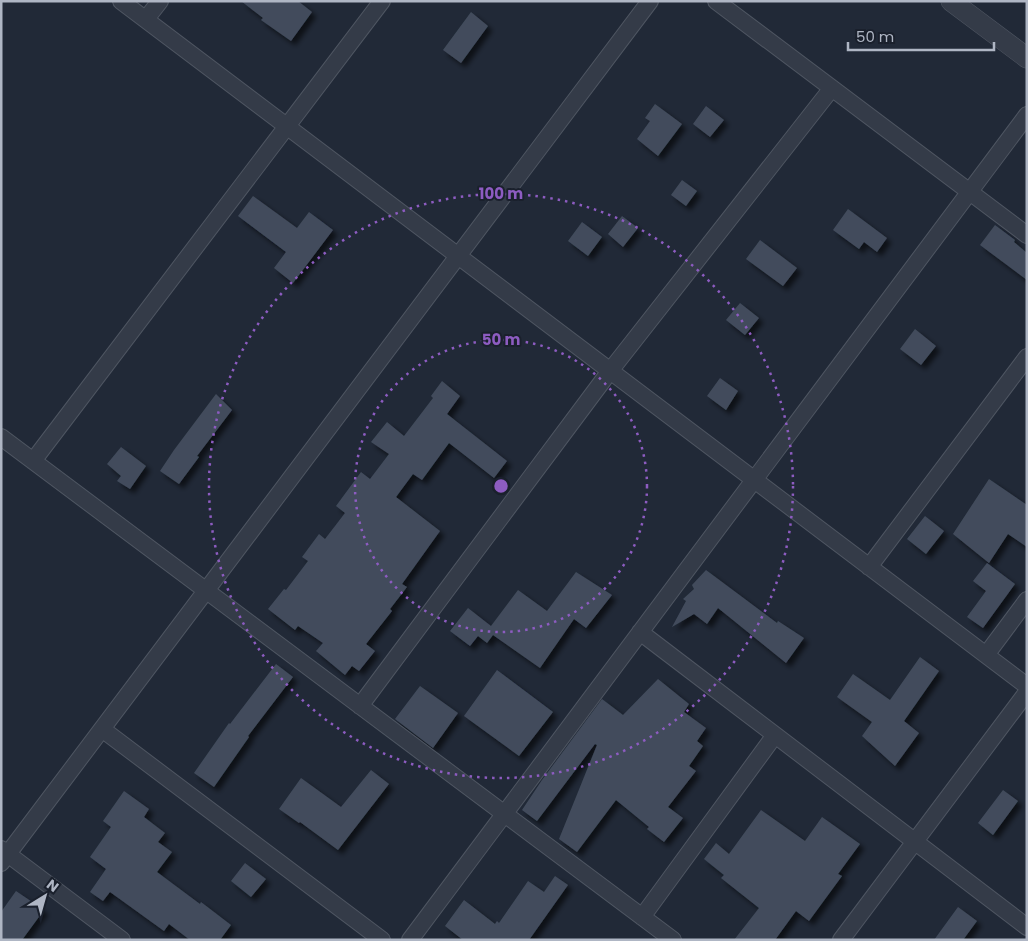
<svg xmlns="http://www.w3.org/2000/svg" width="1028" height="941" font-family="Poppins,sans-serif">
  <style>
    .building { fill: #424c5c; filter: url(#shadow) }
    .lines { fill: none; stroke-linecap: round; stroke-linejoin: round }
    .minor-casing { stroke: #4f5662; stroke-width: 18 }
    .tertiary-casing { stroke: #4f5662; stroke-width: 21 }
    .minor { stroke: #343b48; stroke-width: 16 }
    .tertiary { stroke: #343b48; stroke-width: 20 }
    .ring { fill: none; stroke: #8d5cc1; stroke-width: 2.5; stroke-dasharray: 2.5 5 }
    .centre { fill: #8d5cc1; stroke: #1a202c; stroke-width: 2.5 }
    .ring-label { font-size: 15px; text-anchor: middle; font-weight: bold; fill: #8d5cc1; stroke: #1a202c; stroke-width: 4; stroke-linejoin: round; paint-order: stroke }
  </style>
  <defs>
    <filter id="shadow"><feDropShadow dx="4.5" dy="4.5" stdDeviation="2.5" flood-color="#0009"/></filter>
  </defs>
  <rect width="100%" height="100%" fill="#212937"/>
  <path class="building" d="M 241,1 L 298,1 L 312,12 L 291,41 L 261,20 L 263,18 Z
    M 471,12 L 488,26 L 461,63 L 443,50 Z
    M 655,104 L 682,124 L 658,156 L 637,139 L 650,121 L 645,118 Z
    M 706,106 L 724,120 L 710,137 L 693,124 Z
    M 682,180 L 697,191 L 686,206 L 671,195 Z
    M 253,196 L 297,228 L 309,212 L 333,230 L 293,283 L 274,268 L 286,252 L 238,216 Z
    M 848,209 L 887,238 L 877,252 L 864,242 L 859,249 L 833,230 Z
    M 622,216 L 638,228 L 623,247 L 608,234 Z
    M 582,222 L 602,237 L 588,256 L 568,241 Z
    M 995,225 L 1015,240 L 1014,242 L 1027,253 L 1027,280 L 980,245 Z
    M 760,240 L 797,268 L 783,286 L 746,259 Z
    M 740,303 L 759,318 L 745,335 L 726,320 Z
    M 915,329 L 936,346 L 921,365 L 900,349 Z
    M 720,378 L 738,391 L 726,410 L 707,396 Z
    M 442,381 L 460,396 L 447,414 L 507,461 L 494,478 L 449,443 L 422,480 L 413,474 L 396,497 L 440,531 L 402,584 L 407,587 L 390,609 L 392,611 L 366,644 L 375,651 L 359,671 L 352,666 L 345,675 L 316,651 L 323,643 L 298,626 L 295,630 L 268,609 L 284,589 L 286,590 L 308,561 L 302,557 L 319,534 L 325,539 L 345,513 L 336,506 L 361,472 L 370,479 L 389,454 L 371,442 L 387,422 L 404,436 L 433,398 L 431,396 Z
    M 216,394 L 232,410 L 197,456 L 199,457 L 179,484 L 160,471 L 174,450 Z
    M 121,447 L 146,466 L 130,489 L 117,481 L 121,476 L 107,464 Z
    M 989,479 L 1027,505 L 1027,547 L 1008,534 L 989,563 L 953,534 Z
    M 925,516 L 944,531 L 926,554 L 907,539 Z
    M 987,563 L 1015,584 L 983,628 L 967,617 L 986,591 L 973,581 Z
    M 706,570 L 777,623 L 778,621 L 804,638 L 786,663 L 718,608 L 707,624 L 694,614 L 672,627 L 686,601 L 683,599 L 694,589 L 692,585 Z
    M 576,572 L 612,595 L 586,628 L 574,619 L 540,668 L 493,635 L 487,643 L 478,636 L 470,646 L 450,631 L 468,608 L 491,626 L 518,590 L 547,611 Z
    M 920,657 L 939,671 L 904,721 L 919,733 L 895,766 L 862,736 L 872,722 L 837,697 L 853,674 L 890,700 Z
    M 276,664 L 293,677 L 248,736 L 249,737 L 214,787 L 194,773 L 229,723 L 230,724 Z
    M 497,670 L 553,712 L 519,756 L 464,716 Z
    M 658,679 L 689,704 L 684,712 L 706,728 L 697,741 L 703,746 L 689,766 L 696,771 L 668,807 L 683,818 L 664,842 L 647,829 L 649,827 L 616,800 L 577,852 L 559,839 L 597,745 L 595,744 L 537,821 L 522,810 L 542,780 L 602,699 L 623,715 Z
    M 420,686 L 458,713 L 433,748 L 395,719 Z
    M 371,770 L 389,784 L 338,850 L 300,822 L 299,823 L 279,809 L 301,778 L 341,807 Z
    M 1003,790 L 1018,801 L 993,835 L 978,823 Z
    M 124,791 L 149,809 L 144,817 L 165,833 L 158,842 L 172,852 L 157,872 L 200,904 L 201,902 L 231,925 L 220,940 L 190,940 L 169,924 L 164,931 L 110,892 L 103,901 L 90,892 L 106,869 L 90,857 L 111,827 L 103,821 Z
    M 761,810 L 805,841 L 822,817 L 860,844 L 838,874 L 842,876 L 809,921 L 796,911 L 775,940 L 734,940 L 759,908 L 721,878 L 724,875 L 704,859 L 716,843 L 729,854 Z
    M 245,863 L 266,879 L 251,897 L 231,881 Z
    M 555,876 L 568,885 L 529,940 L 463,940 L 445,926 L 464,900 L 495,924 L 497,921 L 499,923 L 528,881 L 544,892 Z
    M 16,891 L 44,910 L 22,940 L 1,940 L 1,912 Z
    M 958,907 L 977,921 L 963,940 L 934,940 Z"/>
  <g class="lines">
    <g class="minor-casing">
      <path id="minor" d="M 121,1 L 1027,686
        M 716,1 L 1027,235
        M 146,19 L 160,1
        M 1,437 L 673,940
        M 33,461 L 382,1
        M 869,567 L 1027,357
        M 640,632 L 1027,927
        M 986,655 L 1027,600
        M 360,706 L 610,371 L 832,88
        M 102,729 L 382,940
        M 1,849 L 122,940
        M 1,863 L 650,1
        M 642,917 L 775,735
        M 410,940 L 1027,115
        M 841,940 L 1027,692"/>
    </g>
    <g class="tertiary-casing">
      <path id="tertiary" d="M 951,1 L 1027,58"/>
    </g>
    <use href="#minor" class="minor"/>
    <use href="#tertiary" class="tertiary"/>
  </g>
  <g class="ring">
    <circle cx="501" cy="486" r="146"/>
    <circle cx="501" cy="486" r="292"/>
  </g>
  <circle cx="501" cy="486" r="8" class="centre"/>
  <g class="ring-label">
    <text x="501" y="199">100 m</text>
    <text x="501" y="345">50 m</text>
  </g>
  <rect width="1028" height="941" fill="none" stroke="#afb6c4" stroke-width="5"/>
  <g transform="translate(45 896) rotate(37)" stroke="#1a202c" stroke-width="4" paint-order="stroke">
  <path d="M0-4L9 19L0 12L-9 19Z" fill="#afb6c4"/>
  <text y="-8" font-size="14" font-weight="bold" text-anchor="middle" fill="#afb6c4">N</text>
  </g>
  <path d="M848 42v8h146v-8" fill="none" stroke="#afb6c4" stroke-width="2.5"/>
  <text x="856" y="42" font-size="15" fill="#afb6c4" stroke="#1a202c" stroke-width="4" paint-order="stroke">50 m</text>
</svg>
